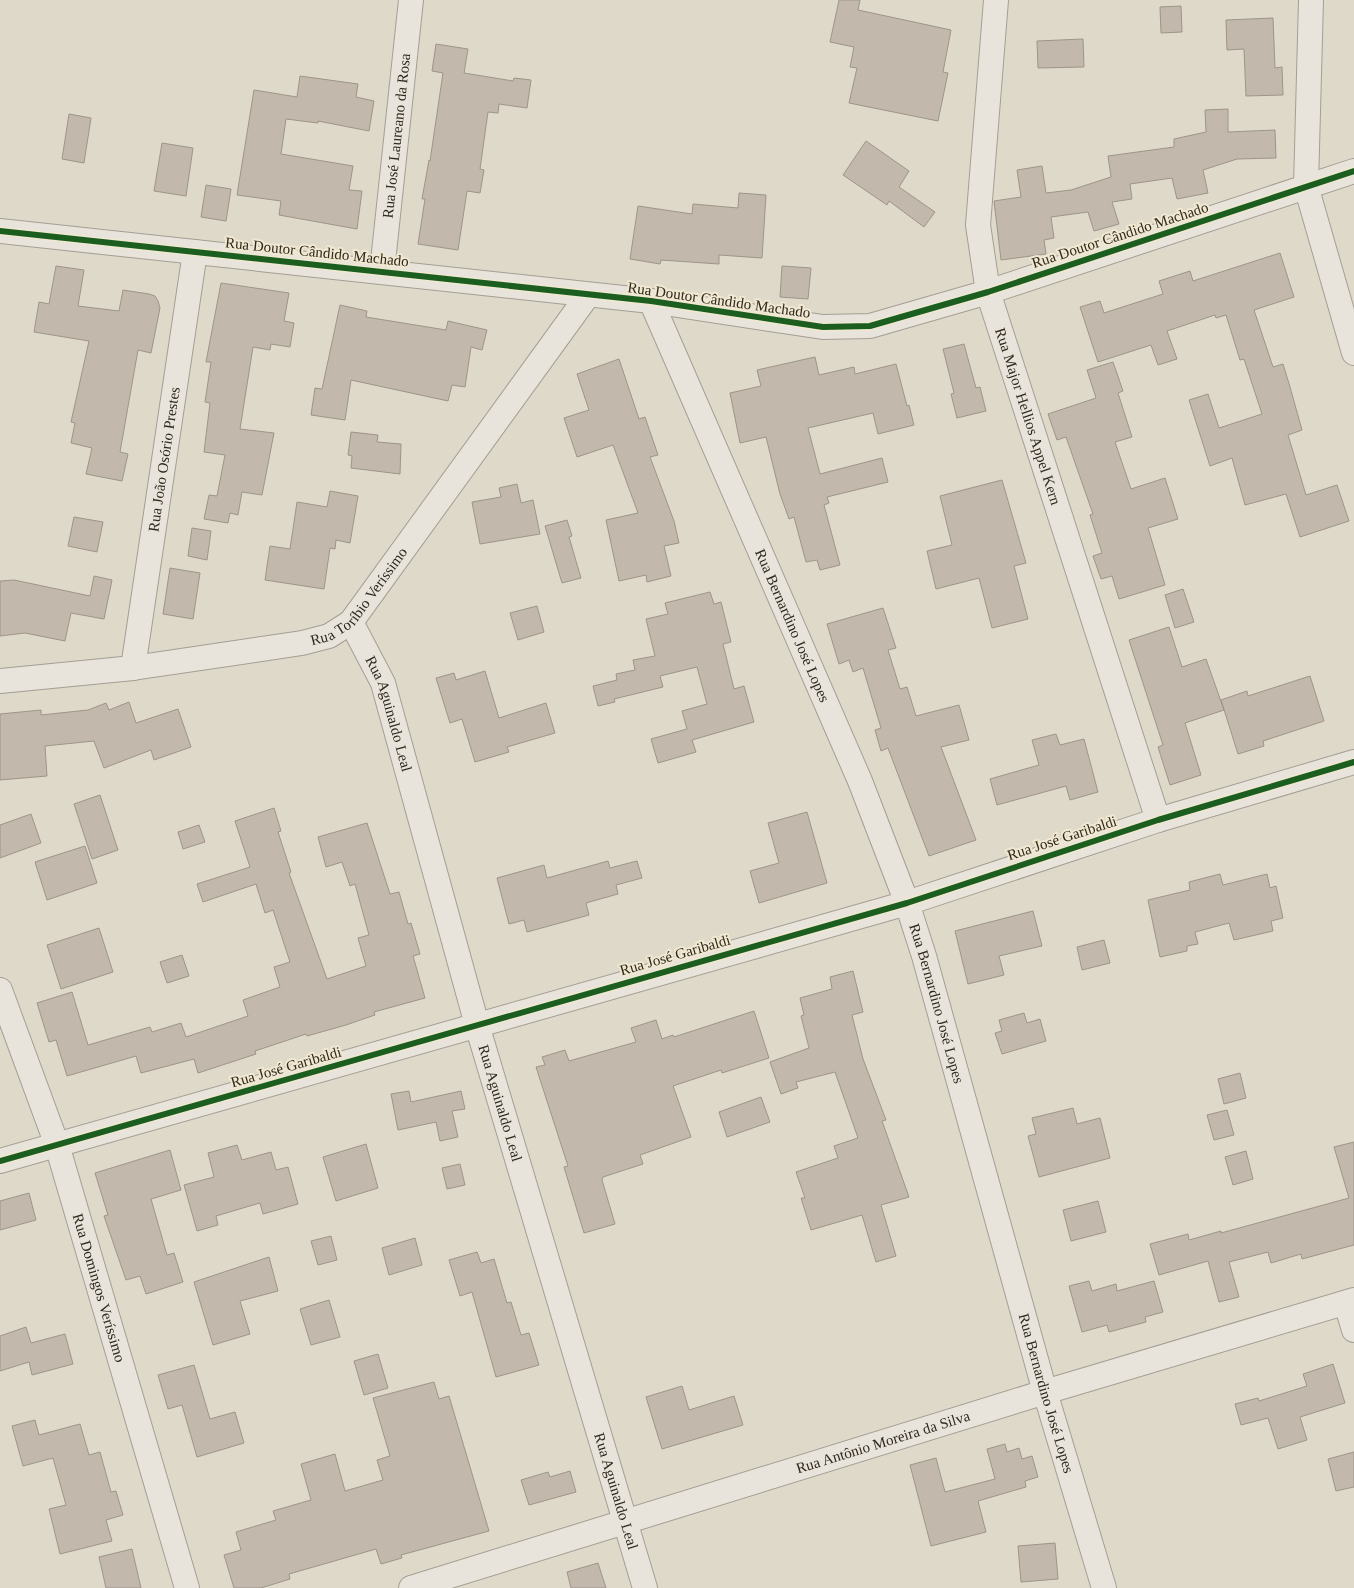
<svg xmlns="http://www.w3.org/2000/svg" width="1354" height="1588" font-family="'Times New Roman',serif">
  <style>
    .building { fill: #c2b8ab; stroke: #9e958a }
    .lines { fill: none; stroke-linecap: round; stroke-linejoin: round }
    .minor-casing { stroke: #a49e94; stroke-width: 26 }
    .minor { stroke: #e8e4db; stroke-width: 24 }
    .cycleway-casing { stroke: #f0e8d0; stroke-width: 9 }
    .cycleway { stroke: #1b5e20; stroke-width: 6 }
    .labels { text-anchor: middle; stroke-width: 4; stroke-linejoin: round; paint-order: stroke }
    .street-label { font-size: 15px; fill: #30271d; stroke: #f0e8d0 }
  </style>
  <rect width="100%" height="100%" fill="#dfd9ca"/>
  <path class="building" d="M 839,0 L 860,0 L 858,10 L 951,30 L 943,72 L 948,73 L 938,121 L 849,103 L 857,68 L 850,67 L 854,47 L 830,42 Z
    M 1181,6 L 1182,32 L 1161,33 L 1160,7 Z
    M 1273,18 L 1275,68 L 1282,67 L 1283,95 L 1246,96 L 1244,49 L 1227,50 L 1226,20 Z
    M 1083,39 L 1084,67 L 1038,68 L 1037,41 Z
    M 436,44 L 468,49 L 464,73 L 513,81 L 514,78 L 531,80 L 527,108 L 499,104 L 498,113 L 488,112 L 480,169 L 484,170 L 480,193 L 467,191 L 458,250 L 418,244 L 425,199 L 422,199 L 429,160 L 430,161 L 443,73 L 432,71 Z
    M 300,76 L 358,84 L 356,97 L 374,101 L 369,131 L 318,121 L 318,123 L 286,119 L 281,154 L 353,166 L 349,190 L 362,191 L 357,229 L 279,215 L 281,201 L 237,195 L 254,90 L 297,97 Z
    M 1228,109 L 1228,132 L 1275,130 L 1276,158 L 1237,159 L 1203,170 L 1208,193 L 1177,199 L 1172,178 L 1130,184 L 1132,199 L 1112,202 L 1119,224 L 1094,231 L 1088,212 L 1051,217 L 1054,238 L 1044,240 L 1046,254 L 1001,260 L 994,201 L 1021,197 L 1017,170 L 1042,166 L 1046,193 L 1071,190 L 1111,177 L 1108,156 L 1174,147 L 1174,139 L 1206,132 L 1205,110 Z
    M 69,114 L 91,118 L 84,163 L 62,159 Z
    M 866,141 L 909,171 L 899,187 L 935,212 L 924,227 L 889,201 L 887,205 L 843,175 Z
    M 162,143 L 193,148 L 186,196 L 154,191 Z
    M 206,185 L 231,189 L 226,221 L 201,217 Z
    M 739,193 L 766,195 L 762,258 L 719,255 L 719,264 L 661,260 L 660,264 L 630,259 L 638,206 L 692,214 L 693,204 L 738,208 Z
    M 1280,253 L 1294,297 L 1254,310 L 1273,367 L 1283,364 L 1290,387 L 1302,430 L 1288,435 L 1306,495 L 1337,485 L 1349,521 L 1300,537 L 1286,494 L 1245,505 L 1232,458 L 1210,466 L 1189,400 L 1208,394 L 1219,428 L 1262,414 L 1244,359 L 1240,360 L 1226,315 L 1216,318 L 1215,315 L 1167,331 L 1177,359 L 1158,365 L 1151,345 L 1098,362 L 1080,307 L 1100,301 L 1104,313 L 1163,294 L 1159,281 L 1190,271 L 1193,281 Z
    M 56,266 L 84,270 L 78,306 L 119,311 L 123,290 L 149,294 L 155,296 L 158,301 L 160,308 L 151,353 L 138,350 L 120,452 L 128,454 L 122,481 L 86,474 L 92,448 L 71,443 L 75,423 L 71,422 L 89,341 L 34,332 L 39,302 L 49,304 Z
    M 782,266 L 811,268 L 808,299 L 780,297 Z
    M 221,283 L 289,293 L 284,321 L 294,323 L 290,347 L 271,344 L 270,350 L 253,347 L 240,429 L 274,433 L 262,495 L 242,492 L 238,515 L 230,513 L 228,523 L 204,519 L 209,495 L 217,496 L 225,455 L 204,452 L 210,403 L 205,402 L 211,362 L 206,362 Z
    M 340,305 L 367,311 L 366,317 L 446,330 L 448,321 L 487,330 L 482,350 L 471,347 L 465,387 L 452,385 L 448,401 L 351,380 L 345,420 L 311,415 L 315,388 L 322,389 Z
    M 964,344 L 976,388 L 980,387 L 986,411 L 957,418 L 951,394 L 954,393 L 943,349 Z
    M 815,357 L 819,375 L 854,367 L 855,374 L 896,364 L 907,406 L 909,405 L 914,425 L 878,434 L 873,413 L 808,428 L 820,474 L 882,458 L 888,482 L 827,497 L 829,503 L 824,505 L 840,565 L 820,570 L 817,560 L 806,562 L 794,517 L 789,519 L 780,494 L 766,437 L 740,443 L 730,393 L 761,386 L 757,370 Z
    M 619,359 L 639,419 L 645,417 L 658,455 L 650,457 L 674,521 L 679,543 L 664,546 L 671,576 L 647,582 L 646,575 L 619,581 L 606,520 L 638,513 L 613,445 L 577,457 L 564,418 L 589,410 L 577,374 Z
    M 1113,362 L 1123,391 L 1118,393 L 1132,437 L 1115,442 L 1131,489 L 1165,478 L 1178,519 L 1148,528 L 1165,585 L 1119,599 L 1112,576 L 1101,579 L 1093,556 L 1102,553 L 1090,515 L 1093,514 L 1066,437 L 1057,440 L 1048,414 L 1096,398 L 1087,370 Z
    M 351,432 L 378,435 L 377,442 L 401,444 L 400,474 L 351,468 L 352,456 L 348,455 Z
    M 1002,480 L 1026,563 L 1014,566 L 1028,619 L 992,628 L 979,578 L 936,589 L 927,551 L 952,545 L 940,496 Z
    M 517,484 L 521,503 L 533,500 L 540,534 L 480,544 L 472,502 L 501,497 L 499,488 Z
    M 330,491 L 358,496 L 350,543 L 336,540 L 335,549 L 330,548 L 324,589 L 265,580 L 270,546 L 290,549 L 297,502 L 327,507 Z
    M 74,517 L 103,522 L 97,552 L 68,546 Z
    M 567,520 L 572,536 L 569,537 L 581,578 L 562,583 L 545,526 Z
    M 192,528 L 211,531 L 207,560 L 188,556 Z
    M 170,568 L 200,573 L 193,619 L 163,614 Z
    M 94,576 L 112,580 L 104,619 L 71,613 L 65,641 L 25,633 L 0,636 L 0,581 L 14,580 L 90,596 Z
    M 1183,589 L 1194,622 L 1175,628 L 1165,595 Z
    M 710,592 L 714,604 L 721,602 L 731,642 L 723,644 L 734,689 L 744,686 L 754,722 L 692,740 L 696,752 L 658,763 L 651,739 L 687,729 L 682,711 L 707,704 L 697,667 L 660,676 L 663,687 L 614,699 L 615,702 L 598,706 L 593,686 L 617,680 L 616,674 L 635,670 L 633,660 L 655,656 L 646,619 L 668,614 L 665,603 Z
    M 537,606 L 544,632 L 518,640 L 510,613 Z
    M 883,608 L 896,648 L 888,650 L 900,689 L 907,687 L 916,716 L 959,705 L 969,740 L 941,747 L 976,840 L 929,856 L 888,748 L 881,751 L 875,730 L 881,728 L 863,668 L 853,672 L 849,660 L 839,664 L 827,624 Z
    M 1169,627 L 1182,667 L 1206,659 L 1224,710 L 1185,723 L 1201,775 L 1170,785 L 1158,747 L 1163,745 L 1129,640 Z
    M 485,671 L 499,718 L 546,703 L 555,733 L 507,747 L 509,752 L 475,762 L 462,719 L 450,723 L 436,678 L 454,673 L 456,680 Z
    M 1310,676 L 1324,721 L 1263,741 L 1264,746 L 1238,754 L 1221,700 L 1247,691 L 1248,696 Z
    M 129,702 L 136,723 L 178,709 L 191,747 L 154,760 L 151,750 L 104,768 L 94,741 L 45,746 L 47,776 L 0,780 L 0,714 L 41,710 L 41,715 L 88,710 L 106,703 L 109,710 Z
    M 1056,734 L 1060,745 L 1084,739 L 1098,792 L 1070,800 L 1066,786 L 997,805 L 990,779 L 1039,765 L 1032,740 Z
    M 100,795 L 118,850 L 92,859 L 74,804 Z
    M 274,808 L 281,831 L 278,832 L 291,872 L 289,873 L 327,979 L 366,966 L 358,938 L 369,935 L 355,884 L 350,886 L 342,862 L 326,867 L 318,837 L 367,823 L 390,894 L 399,892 L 408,924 L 411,923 L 420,954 L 413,956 L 425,998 L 374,1012 L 375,1015 L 346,1025 L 307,1036 L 306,1034 L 255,1051 L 256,1054 L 198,1073 L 194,1059 L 141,1073 L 136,1056 L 67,1076 L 56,1040 L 49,1042 L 37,1003 L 72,992 L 88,1045 L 150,1027 L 152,1032 L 181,1023 L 186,1037 L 248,1016 L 243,1000 L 280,987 L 274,967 L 290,962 L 273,910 L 265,913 L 256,884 L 203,902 L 197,884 L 250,867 L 235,821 Z
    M 807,812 L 827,883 L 759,903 L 750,871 L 779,863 L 768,823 Z
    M 31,814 L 41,843 L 0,858 L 0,825 Z
    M 199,825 L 205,842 L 183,849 L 178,832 Z
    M 85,846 L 97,883 L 47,900 L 35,862 Z
    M 608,861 L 610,868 L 637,861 L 642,878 L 616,885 L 618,894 L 586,903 L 589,915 L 527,932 L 524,920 L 509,924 L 497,878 L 544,865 L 547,878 Z
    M 1220,874 L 1223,885 L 1267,874 L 1270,888 L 1276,886 L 1283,918 L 1271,921 L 1273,931 L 1234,940 L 1229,923 L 1195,932 L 1198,944 L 1187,946 L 1187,951 L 1160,957 L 1148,900 L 1190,890 L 1189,882 Z
    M 1033,911 L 1042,946 L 999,956 L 1004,975 L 968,984 L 955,931 Z
    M 99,928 L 113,972 L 61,989 L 47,945 Z
    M 1104,940 L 1110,963 L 1082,970 L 1077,947 Z
    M 182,955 L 189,976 L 167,983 L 160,962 Z
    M 853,971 L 863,1012 L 852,1015 L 863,1059 L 886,1120 L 882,1121 L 909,1197 L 881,1205 L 896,1256 L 876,1262 L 862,1215 L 811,1230 L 801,1198 L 805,1198 L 796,1172 L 838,1158 L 834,1146 L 858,1138 L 835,1072 L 796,1082 L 798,1088 L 781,1094 L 770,1062 L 809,1048 L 801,1016 L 804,1015 L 800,998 L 832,989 L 830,977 Z
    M 754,1011 L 769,1058 L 722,1073 L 721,1070 L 673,1086 L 691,1137 L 640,1155 L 643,1164 L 603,1177 L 602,1180 L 615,1224 L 584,1233 L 564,1167 L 568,1166 L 536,1067 L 545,1065 L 542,1057 L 565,1050 L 569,1061 L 636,1042 L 631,1028 L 656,1020 L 662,1039 L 673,1035 L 674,1037 Z
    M 1024,1013 L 1027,1023 L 1040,1019 L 1046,1041 L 1002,1054 L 995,1033 L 1002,1031 L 999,1020 Z
    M 1240,1073 L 1246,1098 L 1224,1104 L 1218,1079 Z
    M 409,1091 L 411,1102 L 461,1091 L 465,1109 L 452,1111 L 458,1137 L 440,1141 L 436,1122 L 398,1130 L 391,1094 Z
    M 761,1097 L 770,1122 L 727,1137 L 719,1112 Z
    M 1073,1108 L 1077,1124 L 1100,1118 L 1110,1158 L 1039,1177 L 1028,1136 L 1036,1134 L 1032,1118 Z
    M 1227,1110 L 1234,1135 L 1214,1140 L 1207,1115 Z
    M 1354,1142 L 1354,1245 L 1302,1259 L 1301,1254 L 1271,1263 L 1268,1252 L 1229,1262 L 1239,1297 L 1219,1302 L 1208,1261 L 1159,1275 L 1150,1244 L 1188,1234 L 1189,1240 L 1221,1231 L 1221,1233 L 1349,1198 L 1334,1147 Z
    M 366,1144 L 378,1188 L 336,1201 L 323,1157 Z
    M 237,1145 L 242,1160 L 271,1152 L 276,1170 L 288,1167 L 298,1204 L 263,1214 L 260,1203 L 216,1216 L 218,1225 L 197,1231 L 184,1185 L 214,1177 L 208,1153 Z
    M 170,1150 L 181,1190 L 151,1199 L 167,1255 L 174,1253 L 183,1282 L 146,1294 L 140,1276 L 126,1280 L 104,1216 L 108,1215 L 95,1173 Z
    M 1246,1151 L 1253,1179 L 1233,1185 L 1225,1157 Z
    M 460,1164 L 465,1185 L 447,1189 L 442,1168 Z
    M 29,1193 L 36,1220 L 0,1230 L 0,1201 Z
    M 1098,1201 L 1106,1232 L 1071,1241 L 1063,1210 Z
    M 331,1236 L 337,1260 L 318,1265 L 311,1241 Z
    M 415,1238 L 422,1265 L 389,1275 L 382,1248 Z
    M 477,1252 L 481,1263 L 494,1259 L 507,1303 L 511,1302 L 521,1335 L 529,1333 L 539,1365 L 496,1377 L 472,1292 L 460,1296 L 449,1260 Z
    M 269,1257 L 278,1291 L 240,1301 L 250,1334 L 213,1345 L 194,1282 Z
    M 1089,1281 L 1092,1291 L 1116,1284 L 1117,1291 L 1154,1281 L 1163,1312 L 1145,1317 L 1146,1322 L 1109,1332 L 1107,1325 L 1082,1332 L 1069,1286 Z
    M 329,1300 L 340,1337 L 311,1345 L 300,1309 Z
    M 26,1327 L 31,1343 L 65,1334 L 73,1364 L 32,1375 L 29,1362 L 0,1371 L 0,1336 Z
    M 378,1354 L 388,1388 L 364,1395 L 354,1361 Z
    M 1333,1364 L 1345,1403 L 1300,1417 L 1307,1440 L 1278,1449 L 1268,1418 L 1241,1425 L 1235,1404 L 1258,1398 L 1259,1401 L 1307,1386 L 1303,1374 Z
    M 194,1365 L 210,1419 L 235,1412 L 244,1443 L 197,1457 L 182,1405 L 168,1409 L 158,1375 Z
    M 434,1382 L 439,1399 L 449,1396 L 489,1531 L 401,1555 L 402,1558 L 381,1564 L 376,1549 L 289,1574 L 290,1579 L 261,1588 L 234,1588 L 224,1555 L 241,1550 L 236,1532 L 276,1520 L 273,1511 L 311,1500 L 301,1464 L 335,1454 L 345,1491 L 383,1480 L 377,1460 L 390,1456 L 373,1398 Z
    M 682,1386 L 689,1410 L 734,1396 L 743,1425 L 662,1449 L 646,1397 Z
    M 35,1420 L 39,1435 L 80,1424 L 89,1455 L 100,1452 L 111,1492 L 116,1491 L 123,1515 L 106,1520 L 112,1541 L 60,1554 L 49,1509 L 66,1505 L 53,1458 L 23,1466 L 12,1426 Z
    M 1005,1444 L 1007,1452 L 1019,1448 L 1022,1459 L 1032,1456 L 1038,1477 L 1025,1481 L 1026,1487 L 978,1501 L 986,1532 L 931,1546 L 910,1465 L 936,1458 L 945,1492 L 995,1479 L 987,1449 Z
    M 1354,1452 L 1354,1487 L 1336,1491 L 1328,1459 Z
    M 570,1471 L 576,1492 L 529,1505 L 521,1480 L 548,1472 L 550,1477 Z
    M 1055,1543 L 1058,1579 L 1021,1582 L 1018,1546 Z
    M 132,1549 L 141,1588 L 106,1588 L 99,1557 Z
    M 598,1563 L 606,1588 L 571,1588 L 567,1572 Z"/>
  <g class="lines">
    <g class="minor-casing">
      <g id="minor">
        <path id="s1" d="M 996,0 L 978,225 L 988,292 L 1158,820"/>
        <path d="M 1311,0 L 1306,186 L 1354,353"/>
        <path d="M 0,231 L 651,301 L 823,327 L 870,326 L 988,292 L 1354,171"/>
        <path id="s2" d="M 382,271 L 411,0"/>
        <path id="s3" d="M 651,301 L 860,781 L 907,903 L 924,956 L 1045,1392 L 1104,1588"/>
        <path id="s4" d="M 351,622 L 383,683 L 477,1025 L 645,1588"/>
        <path id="s5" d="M 133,668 L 195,252"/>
        <path id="s6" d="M 0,681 L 133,668 L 302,643 L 329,636 L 351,622 L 588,295"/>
        <path id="s7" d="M 0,990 L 57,1145 L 187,1588"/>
        <path d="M 0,1161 L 907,903 L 1158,820 L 1354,762"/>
        <path d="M 1346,1303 L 1354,1330"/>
        <path id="s8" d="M 411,1588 L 1045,1392 L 1354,1300"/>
      </g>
    </g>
    <use href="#minor" class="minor"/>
    <g class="cycleway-casing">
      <path id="cycleway" d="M 0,231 L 651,301 L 823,327 L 870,326 L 988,292 L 1354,171
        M 0,1161 L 907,903 L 1158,820 L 1354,762"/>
    </g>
    <use href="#cycleway" class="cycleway"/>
  </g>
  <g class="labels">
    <g class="street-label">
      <text dy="5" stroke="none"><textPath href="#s2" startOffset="136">Rua José Laureano da Rosa</textPath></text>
      <text transform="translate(1120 235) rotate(-18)" y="5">Rua Doutor Cândido Machado</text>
      <text transform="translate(317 252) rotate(6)" y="5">Rua Doutor Cândido Machado</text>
      <text transform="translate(719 300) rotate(8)" y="5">Rua Doutor Cândido Machado</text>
      <text dy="5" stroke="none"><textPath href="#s1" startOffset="424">Rua Major Hellios Appel Kern</textPath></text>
      <text dy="5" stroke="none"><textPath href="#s5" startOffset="211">Rua João Osório Prestes</textPath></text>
      <text dy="5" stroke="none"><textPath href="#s6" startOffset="381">Rua Toríbio Veríssimo</textPath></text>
      <text dy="5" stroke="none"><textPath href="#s3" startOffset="354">Rua Bernardino José Lopes</textPath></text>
      <text dy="5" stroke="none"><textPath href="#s4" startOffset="100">Rua Aguinaldo Leal</textPath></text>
      <text transform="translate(1062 838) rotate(-18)" y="5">Rua José Garibaldi</text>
      <text transform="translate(675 955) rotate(-16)" y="5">Rua José Garibaldi</text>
      <text dy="5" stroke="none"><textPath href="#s3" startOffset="759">Rua Bernardino José Lopes</textPath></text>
      <text transform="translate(286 1067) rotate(-16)" y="5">Rua José Garibaldi</text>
      <text dy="5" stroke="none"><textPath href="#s4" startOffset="505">Rua Aguinaldo Leal</textPath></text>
      <text dy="5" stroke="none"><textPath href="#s7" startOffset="314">Rua Domingos Veríssimo</textPath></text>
      <text dy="5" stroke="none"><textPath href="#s3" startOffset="1164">Rua Bernardino José Lopes</textPath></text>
      <text dy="5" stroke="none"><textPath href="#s8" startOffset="494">Rua Antônio Moreira da Silva</textPath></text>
      <text dy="5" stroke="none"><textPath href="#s4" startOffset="910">Rua Aguinaldo Leal</textPath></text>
    </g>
  </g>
</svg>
